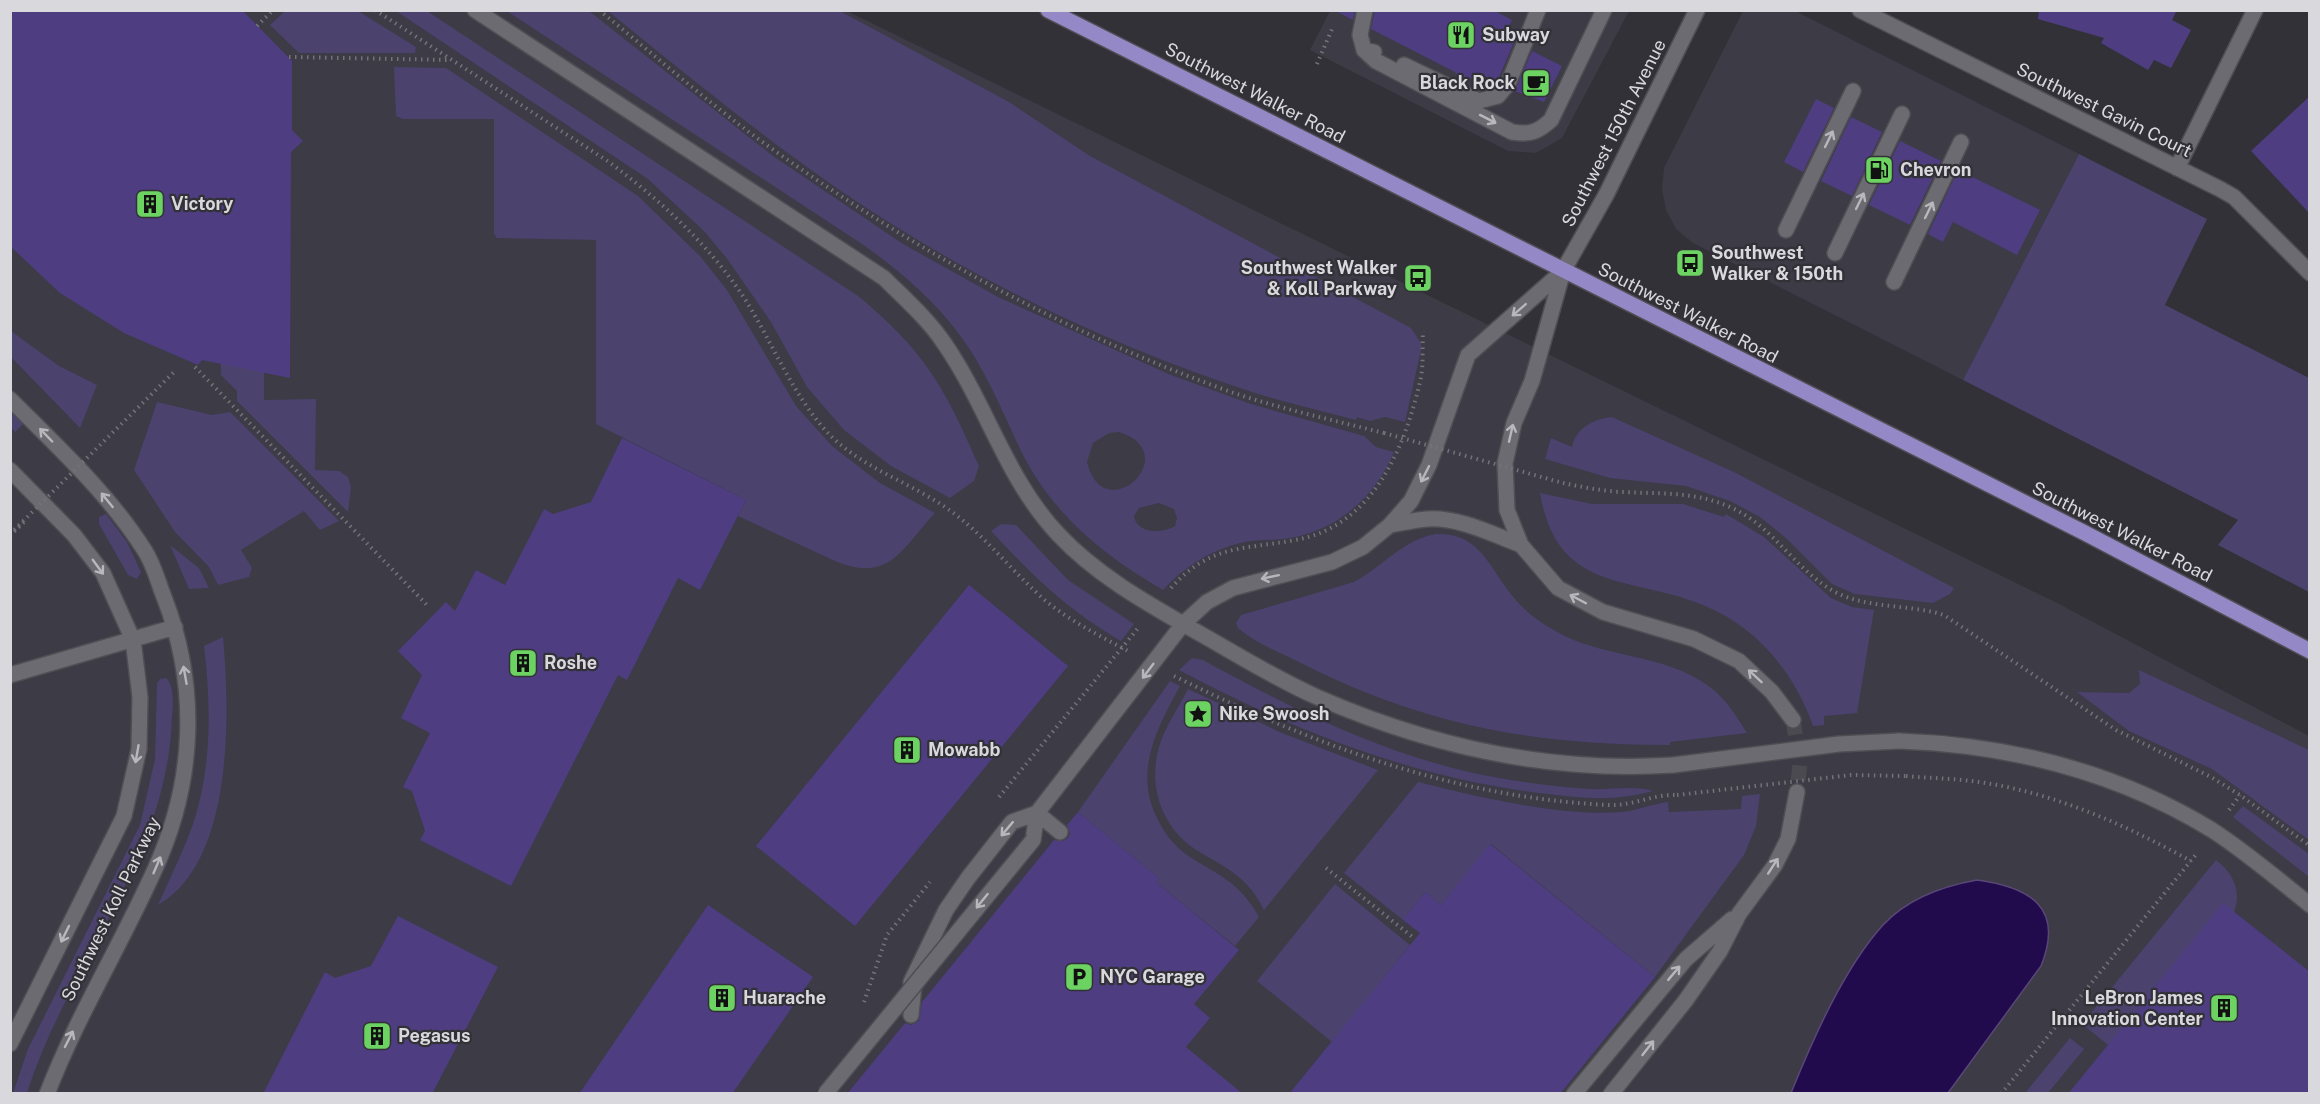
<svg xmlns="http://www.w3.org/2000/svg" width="2320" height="1104" font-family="'Public Sans',sans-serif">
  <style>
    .built { fill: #3c3b46 }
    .green { fill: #4b426e; fill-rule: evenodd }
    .water { fill: #220b4c; stroke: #594877; stroke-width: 1.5 }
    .building { fill: #4e3e81 }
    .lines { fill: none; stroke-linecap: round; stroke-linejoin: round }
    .minor-tunnel { stroke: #4b4a50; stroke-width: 15; stroke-dasharray: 15 8; stroke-linecap: butt }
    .minor-casing { stroke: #4f4e53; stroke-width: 18 }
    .major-casing { stroke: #4f4e53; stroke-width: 18 }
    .path { stroke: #747378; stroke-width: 4; stroke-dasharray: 1.5 4.5; stroke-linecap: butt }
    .minor { stroke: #6b6b71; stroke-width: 15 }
    .major { stroke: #9488c6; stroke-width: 15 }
    .minor-bridge-casing { stroke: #4f4e53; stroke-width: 18; stroke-linecap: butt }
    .path-bridge { stroke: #747378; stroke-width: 4; stroke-dasharray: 1.5 4.5; stroke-linecap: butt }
    .minor-bridge { stroke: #6b6b71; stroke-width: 15 }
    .oneway { stroke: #b8b7bc }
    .labels { text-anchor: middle; stroke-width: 4.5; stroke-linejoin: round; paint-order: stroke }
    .poi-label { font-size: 18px; font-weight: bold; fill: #d9d8dc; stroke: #323137; text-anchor: start }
    .street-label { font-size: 18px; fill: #d9d8dc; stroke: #323137 }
  </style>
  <rect width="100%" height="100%" fill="#323137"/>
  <path class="built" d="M 10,11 L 847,11 L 2059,604 L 2309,736 L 2309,1093 L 11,1093 Z
    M 1330,11 L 1629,11 L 1562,138 L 1536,153 L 1508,151 L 1310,50 Z
    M 1743,11 L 1795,11 L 2079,154 L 1963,380 L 1693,243 L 1676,229 L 1666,210 L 1662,189 L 1664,168 Z"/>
  <path class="green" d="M 285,11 L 358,11 L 416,47 L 415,53 L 299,53 L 270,25 Z
    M 396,11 L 427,11 L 858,296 C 925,351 945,388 979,466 L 974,481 L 950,498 L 891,466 L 844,430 L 807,387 L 771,322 L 728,260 L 704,231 L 648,179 Z
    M 507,11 L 589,11 L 773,156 L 903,244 L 1000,298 L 1171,375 L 1251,404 L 1364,436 L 1376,447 L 1394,452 C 1376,496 1338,530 1290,538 C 1273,541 1256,539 1240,543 C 1209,551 1184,567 1163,590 C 1104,556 1052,514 1021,451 C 1002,411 986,370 959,334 C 932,298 899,270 862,244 ZM 1119,432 C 1186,453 1104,531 1087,462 L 1093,443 L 1109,433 ZM 1159,503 L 1174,509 L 1177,518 L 1175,526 C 1162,534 1137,534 1134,516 L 1139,508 Z
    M 608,11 L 840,11 L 1009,102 L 1090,156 L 1411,328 L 1421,343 L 1421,350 L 1405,422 L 1385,417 L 1370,421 L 1357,417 L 1356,420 C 1322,411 1288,403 1255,393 C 1128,352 1003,294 890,223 C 790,160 699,85 608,11 Z
    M 394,67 L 446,68 L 638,196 L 700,256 L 727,290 L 796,406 L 832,446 L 880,483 L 935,513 C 902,548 890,584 835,561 L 738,516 L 746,500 L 596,424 L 596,240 L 497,238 L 494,234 L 494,119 L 403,119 L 396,116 Z
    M 2079,154 L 2207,219 L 2165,305 L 2309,378 L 2309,592 L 2218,545 L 2238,520 L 1963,380 Z
    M 11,331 L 59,366 L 97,385 L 80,428 L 11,357 Z
    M 220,346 L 264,351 L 264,400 L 316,399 L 315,470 L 339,471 L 348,477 L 351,487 L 348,512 L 237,401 L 237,391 L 221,375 Z
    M 157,402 L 212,415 L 230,412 L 339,521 L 320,530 L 304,511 L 241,550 L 252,568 L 249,577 L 218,585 L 209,567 L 175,532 L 134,470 Z
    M 10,410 L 24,423 L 15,432 L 11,427 Z
    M 1612,417 L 1736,473 L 1954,588 L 1950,594 L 1933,603 L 1855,594 L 1832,584 L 1786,538 L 1760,517 L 1730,501 L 1686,486 L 1610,478 L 1545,459 L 1551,438 L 1572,447 C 1576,428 1593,419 1612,417 Z
    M 1540,493 L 1592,504 L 1683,504 L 1724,517 L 1726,514 L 1764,537 L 1831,598 L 1852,607 L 1874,610 L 1857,713 L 1824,716 L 1824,725 L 1813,726 C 1794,672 1757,627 1703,605 C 1630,575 1557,594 1540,493 Z
    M 106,514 L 127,542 L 141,572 L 137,579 L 128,575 L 99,524 L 99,517 Z
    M 1001,524 L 1016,525 L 1068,580 L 1134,624 L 1121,641 C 1066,609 1034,577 991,531 Z
    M 1436,534 C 1475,533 1485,558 1505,586 C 1516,603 1534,619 1552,629 C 1600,659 1664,652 1710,687 C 1726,699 1737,717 1747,733 L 1670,742 L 1670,745 C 1535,745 1427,726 1305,665 C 1284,654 1256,644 1238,628 L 1236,623 L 1241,615 L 1354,582 C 1382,567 1404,539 1436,534 Z
    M 170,545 L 199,568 L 209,588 L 189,589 Z
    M 223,637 C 230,713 234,862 158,905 C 170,878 183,852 193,824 C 212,767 211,705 204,646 Z
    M 1192,658 L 1203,660 C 1298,712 1392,759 1499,778 C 1529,783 1560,787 1590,789 C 1609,790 1637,785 1653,791 C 1617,801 1586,799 1549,794 C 1418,780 1294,731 1179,670 Z
    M 2139,670 L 2309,750 L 2309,840 L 2212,769 L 2129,731 L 2077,692 L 2129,693 L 2140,684 Z
    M 166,678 C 175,686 173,706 172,717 C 168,858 68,964 27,1093 L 13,1093 L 28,1049 L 140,825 L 155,759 L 157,683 L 160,679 Z
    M 1170,681 L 1180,686 C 1158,727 1134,769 1156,816 C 1163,831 1173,845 1187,855 C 1219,876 1239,881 1259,917 L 1235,946 L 1156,882 L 1159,878 L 1078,812 Z
    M 1188,689 L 1282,733 L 1378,770 L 1264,910 C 1248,878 1230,870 1201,853 C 1160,830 1145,781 1162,738 C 1169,721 1180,705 1188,689 Z
    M 1418,782 C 1479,797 1560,817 1623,812 C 1638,810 1652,804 1668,802 L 1669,812 L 1741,809 L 1742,796 L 1760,794 L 1756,826 L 1744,855 L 1655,977 L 1491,844 L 1441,905 L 1425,892 L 1403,920 L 1344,873 Z
    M 2243,806 L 2309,854 L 2309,877 L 2233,817 Z
    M 2216,860 C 2233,873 2242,891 2234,912 L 2108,1045 L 2082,1024 Z
    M 1335,884 L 1410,945 L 1332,1042 L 1257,981 Z
    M 2070,1038 L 2084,1049 L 2048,1093 L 2025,1093 Z"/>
  <path class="water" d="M 1977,880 C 2029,887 2065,907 2041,966 L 1948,1093 L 1791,1093 C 1813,1039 1844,968 1883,925 C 1908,898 1943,886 1977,880 Z"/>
  <path class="building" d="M 10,10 L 242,10 L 292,61 L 292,130 L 303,141 L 291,152 L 290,378 L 202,360 L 198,365 L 124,333 L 60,293 L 10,246 Z
    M 1334,10 L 1355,10 L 1353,20 Z
    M 1375,10 L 1493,10 L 1512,20 L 1504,37 L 1514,42 L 1497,82 L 1482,75 L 1461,82 L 1455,72 L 1371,29 Z
    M 2039,10 L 2177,10 L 2172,20 L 2191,30 L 2171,68 L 2154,60 L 2148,70 L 2101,43 L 2104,38 L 2038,19 Z
    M 1532,51 L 1562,66 L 1544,102 L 1515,91 Z
    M 2310,96 L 2310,214 L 2251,151 Z
    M 1816,99 L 1834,108 L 1803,172 L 1784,162 Z
    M 1851,117 L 1882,132 L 1852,196 L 1821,181 Z
    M 1900,141 L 1941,161 L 1910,225 L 1869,205 Z
    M 1958,170 L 2040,210 L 2017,255 L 1953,222 L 1943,242 L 1928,234 Z
    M 622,438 L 746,500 L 700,590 L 678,578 L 627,680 L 618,675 L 511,886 L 420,840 L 425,831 L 412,791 L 403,787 L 430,733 L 401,718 L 422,675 L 398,651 L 446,602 L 455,611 L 476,570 L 505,585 L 544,509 L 553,514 L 591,502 Z
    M 969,585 L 1068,666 L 855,926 L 756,846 Z
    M 1078,812 L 1159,878 L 1156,882 L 1239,950 L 1194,1004 L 1210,1018 L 1186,1047 L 1243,1094 L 847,1094 L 905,1023 L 911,1025 L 919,1021 L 922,1002 L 1054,840 L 1063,841 L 1068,838 L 1070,833 L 1067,825 Z
    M 1490,844 L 1655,977 L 1560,1094 L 1289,1094 L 1420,933 L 1403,920 L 1425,892 L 1441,905 Z
    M 2223,903 L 2310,972 L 2310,1094 L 2068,1094 Z
    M 708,905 L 813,977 L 732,1094 L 579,1094 Z
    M 398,916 L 498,967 L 432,1094 L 263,1094 L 325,972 L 335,978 L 371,966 Z"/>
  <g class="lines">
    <path class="minor-tunnel" d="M 1793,720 L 1800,763 L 1797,792"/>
    <g class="minor-casing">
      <path id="minor" d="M 475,10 L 884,278 C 905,299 928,319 944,343 C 987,405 1006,479 1058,534 C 1097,576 1150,605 1199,633 C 1238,655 1276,679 1317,697 C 1429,746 1549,773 1673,765
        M 1365,10 L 1360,35 L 1364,50 L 1374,52
        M 1697,10 L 1606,195 L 1563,271 L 1532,381 L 1514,423 L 1505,463 L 1507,510 L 1521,545 L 1558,588 L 1603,612 L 1694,639 L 1739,661 L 1772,692 L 1793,720
        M 1860,10 L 2220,189 L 2234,197 L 2310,273
        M 1364,50 L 1376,61 L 1512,132 C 1530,135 1538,132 1551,120 L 1604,10
        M 1404,65 L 1479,101 L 1498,96 L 1508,84 L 1538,10
        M 2177,168 L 2255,10
        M 1786,230 L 1853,91
        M 1835,253 L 1902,114
        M 1894,282 L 1961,142
        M 10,399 C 58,447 109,494 145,551 C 154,565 158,582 164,597 C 199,687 195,781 155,869 C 121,945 77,1016 47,1094
        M 10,470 L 74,535 L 103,573 L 133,640 L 140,697 L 139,749 L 124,816 L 10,1044
        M 1390,525 C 1402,523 1415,520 1427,519 C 1459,517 1492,534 1521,545
        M 10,675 L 175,627
        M 1899,741 C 2009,745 2117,772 2212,830 C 2246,852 2279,880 2310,905
        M 1033,840 L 1037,813 L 1060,832
        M 911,982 L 946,910 L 968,878 L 1012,822 L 1037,813 L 1183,624 L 1207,602 L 1233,588 L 1332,562 L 1363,547 L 1390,525 L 1411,501 L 1429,465 L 1468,355 L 1563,271
        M 911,1015 L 914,985
        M 1574,1094 L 1686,959 L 1732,919
        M 1611,1094 L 1686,1000 L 1720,951 L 1739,914 L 1775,865 L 1788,839 L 1797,792"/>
    </g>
    <g class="major-casing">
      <path id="major" d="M 1048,10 L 2083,532 L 2310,651"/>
    </g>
    <path class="path" d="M 375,10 L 609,162 C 660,200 707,243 743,296 C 770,338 788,385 820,424 C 854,466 905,479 948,509 C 985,535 1012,572 1047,602 C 1072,622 1100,636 1128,651
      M 599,10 C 653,54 705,100 761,141 C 910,248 1058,330 1231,392 C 1281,409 1333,420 1384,433
      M 257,26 L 273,10
      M 289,57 L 451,60
      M 1317,64 L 1332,29
      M 195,367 L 428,606
      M 1563,483 C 1582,487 1602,491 1622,492 C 1659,494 1694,491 1730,507 C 1774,526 1796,572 1837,593 C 1870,609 1909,604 1944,615 L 2116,730 L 2211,777 L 2240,795 L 2310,846
      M 10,536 L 25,521
      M 1171,588 C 1210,544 1243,550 1295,540 C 1372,527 1404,450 1420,382 C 1424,366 1422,347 1423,331
      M 1174,676 C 1312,744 1455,798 1609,805 C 1633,806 1653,794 1677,795
      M 1906,776 C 1925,778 1943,778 1962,780 C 2044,788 2120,822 2191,861
      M 999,797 L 1139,627
      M 2229,810 L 2240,795
      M 1326,868 L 1415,939
      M 864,1002 L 887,935 L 930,882
      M 2001,1094 L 2198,852"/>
    <use href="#minor" class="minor"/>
    <use href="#major" class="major"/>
    <g class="minor-bridge-casing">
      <path id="minor-bridge" d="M 1673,765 L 1839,744 L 1899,741
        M 825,1094 L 1033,840"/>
    </g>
    <path class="path-bridge" d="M 1384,433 L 1563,483
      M 10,534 L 176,370
      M 1677,795 L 1851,775 L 1906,776"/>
    <use href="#minor-bridge" class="minor-bridge"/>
  </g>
  <defs><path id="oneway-shaft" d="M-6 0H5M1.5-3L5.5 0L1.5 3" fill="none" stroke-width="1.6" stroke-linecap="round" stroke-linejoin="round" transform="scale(1.5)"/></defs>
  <g class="oneway">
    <use href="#oneway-shaft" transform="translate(1488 119) rotate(27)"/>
    <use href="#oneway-shaft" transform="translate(1829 139) rotate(-64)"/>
    <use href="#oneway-shaft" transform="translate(1860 201) rotate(-64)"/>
    <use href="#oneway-shaft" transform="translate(1929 210) rotate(-64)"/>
    <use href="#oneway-shaft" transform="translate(1519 310) rotate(139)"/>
    <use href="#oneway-shaft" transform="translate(1511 433) rotate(-77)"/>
    <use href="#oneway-shaft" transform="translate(46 435) rotate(-134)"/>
    <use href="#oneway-shaft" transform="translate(1425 474) rotate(117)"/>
    <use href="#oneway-shaft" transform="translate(107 500) rotate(-129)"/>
    <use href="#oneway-shaft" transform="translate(98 567) rotate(54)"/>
    <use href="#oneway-shaft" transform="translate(1270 577) rotate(168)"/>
    <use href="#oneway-shaft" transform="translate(1578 599) rotate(-152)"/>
    <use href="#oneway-shaft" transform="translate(1148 671) rotate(127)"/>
    <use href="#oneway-shaft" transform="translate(185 675) rotate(-100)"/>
    <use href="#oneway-shaft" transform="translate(1755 676) rotate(-137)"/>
    <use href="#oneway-shaft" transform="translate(137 754) rotate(100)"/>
    <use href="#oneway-shaft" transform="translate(1007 829) rotate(130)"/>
    <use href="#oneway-shaft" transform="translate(157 865) rotate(-67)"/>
    <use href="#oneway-shaft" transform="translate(1773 866) rotate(-57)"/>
    <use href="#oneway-shaft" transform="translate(982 901) rotate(129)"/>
    <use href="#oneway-shaft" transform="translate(65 934) rotate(116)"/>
    <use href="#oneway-shaft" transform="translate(1674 973) rotate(-50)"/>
    <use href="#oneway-shaft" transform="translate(69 1039) rotate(-63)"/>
    <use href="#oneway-shaft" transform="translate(1648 1048) rotate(-52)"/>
  </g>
  <defs>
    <g id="restaurant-square" transform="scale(1.5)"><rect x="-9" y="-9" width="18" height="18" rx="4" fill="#6cd362" stroke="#323137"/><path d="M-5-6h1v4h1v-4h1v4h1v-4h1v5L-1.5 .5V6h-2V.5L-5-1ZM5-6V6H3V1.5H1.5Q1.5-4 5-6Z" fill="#111"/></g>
    <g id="cafe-square" transform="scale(1.5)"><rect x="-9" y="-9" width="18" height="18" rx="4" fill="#6cd362" stroke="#323137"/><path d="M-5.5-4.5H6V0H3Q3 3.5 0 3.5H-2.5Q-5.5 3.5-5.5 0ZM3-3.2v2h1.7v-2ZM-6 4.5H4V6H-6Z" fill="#111"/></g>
    <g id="fuel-square" transform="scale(1.5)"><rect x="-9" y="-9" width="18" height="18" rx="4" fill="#6cd362" stroke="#323137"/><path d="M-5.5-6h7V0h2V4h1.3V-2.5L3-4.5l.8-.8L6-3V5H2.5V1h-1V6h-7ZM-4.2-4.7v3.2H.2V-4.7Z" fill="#111"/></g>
    <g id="building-square" transform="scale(1.5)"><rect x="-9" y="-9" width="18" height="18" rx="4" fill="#6cd362" stroke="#323137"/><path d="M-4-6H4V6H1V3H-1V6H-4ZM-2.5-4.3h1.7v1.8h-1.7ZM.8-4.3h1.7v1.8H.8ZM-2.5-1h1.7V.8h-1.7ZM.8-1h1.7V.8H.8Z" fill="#111"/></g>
    <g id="bus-square" transform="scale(1.5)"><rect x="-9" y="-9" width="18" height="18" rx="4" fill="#6cd362" stroke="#323137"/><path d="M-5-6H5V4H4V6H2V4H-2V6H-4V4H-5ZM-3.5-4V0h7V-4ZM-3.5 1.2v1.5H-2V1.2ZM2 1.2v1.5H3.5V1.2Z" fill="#111"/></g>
    <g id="sight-square" transform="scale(1.5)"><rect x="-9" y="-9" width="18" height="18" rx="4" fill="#6cd362" stroke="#323137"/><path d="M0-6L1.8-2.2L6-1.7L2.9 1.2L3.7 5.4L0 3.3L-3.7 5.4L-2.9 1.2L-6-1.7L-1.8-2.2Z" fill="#111"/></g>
    <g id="parking-square" transform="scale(1.5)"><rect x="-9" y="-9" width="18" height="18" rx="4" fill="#6cd362" stroke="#323137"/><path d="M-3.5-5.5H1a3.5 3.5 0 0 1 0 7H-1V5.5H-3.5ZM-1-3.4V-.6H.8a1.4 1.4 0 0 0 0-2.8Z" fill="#111"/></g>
  </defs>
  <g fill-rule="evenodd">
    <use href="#restaurant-square" x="1461" y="35"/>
    <use href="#cafe-square" x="1536" y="83"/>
    <use href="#fuel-square" x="1879" y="170"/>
    <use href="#building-square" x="150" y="204"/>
    <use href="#bus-square" x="1690" y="263"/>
    <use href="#bus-square" x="1418" y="278"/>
    <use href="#building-square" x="523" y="663"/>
    <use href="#sight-square" x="1198" y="714"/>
    <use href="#building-square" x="907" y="750"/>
    <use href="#parking-square" x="1079" y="977"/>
    <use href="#building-square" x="722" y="998"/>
    <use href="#building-square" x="2224" y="1008"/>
    <use href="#building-square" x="377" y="1036"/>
  </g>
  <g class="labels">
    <g class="poi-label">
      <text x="1482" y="41">Subway</text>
      <text x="1515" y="89" text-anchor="end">Black Rock</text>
      <text x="1900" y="176">Chevron</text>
      <text x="171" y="210">Victory</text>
      <text x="1711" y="259">Southwest<tspan x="1711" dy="21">Walker &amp; 150th</tspan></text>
      <text x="1397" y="274" text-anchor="end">Southwest Walker<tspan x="1397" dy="21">&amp; Koll Parkway</tspan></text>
      <text x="544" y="669">Roshe</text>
      <text x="1219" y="720">Nike Swoosh</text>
      <text x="928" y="756">Mowabb</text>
      <text x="1100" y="983">NYC Garage</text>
      <text x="743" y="1004">Huarache</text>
      <text x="2203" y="1004" text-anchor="end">LeBron James<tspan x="2203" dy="21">Innovation Center</tspan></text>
      <text x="398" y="1042">Pegasus</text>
    </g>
    <g class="street-label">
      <text transform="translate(1255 93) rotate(27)" y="6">Southwest Walker Road</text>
      <text transform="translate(2104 110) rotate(26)" y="6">Southwest Gavin Court</text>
      <text transform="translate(1614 133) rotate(-63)" y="6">Southwest 150th Avenue</text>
      <text transform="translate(1688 313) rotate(27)" y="6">Southwest Walker Road</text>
      <text transform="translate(2122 532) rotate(27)" y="6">Southwest Walker Road</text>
      <text transform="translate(111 909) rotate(-64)" y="6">Southwest Koll Parkway</text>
    </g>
  </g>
  <rect width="2320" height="1104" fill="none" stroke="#d9d8dc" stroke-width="24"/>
</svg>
